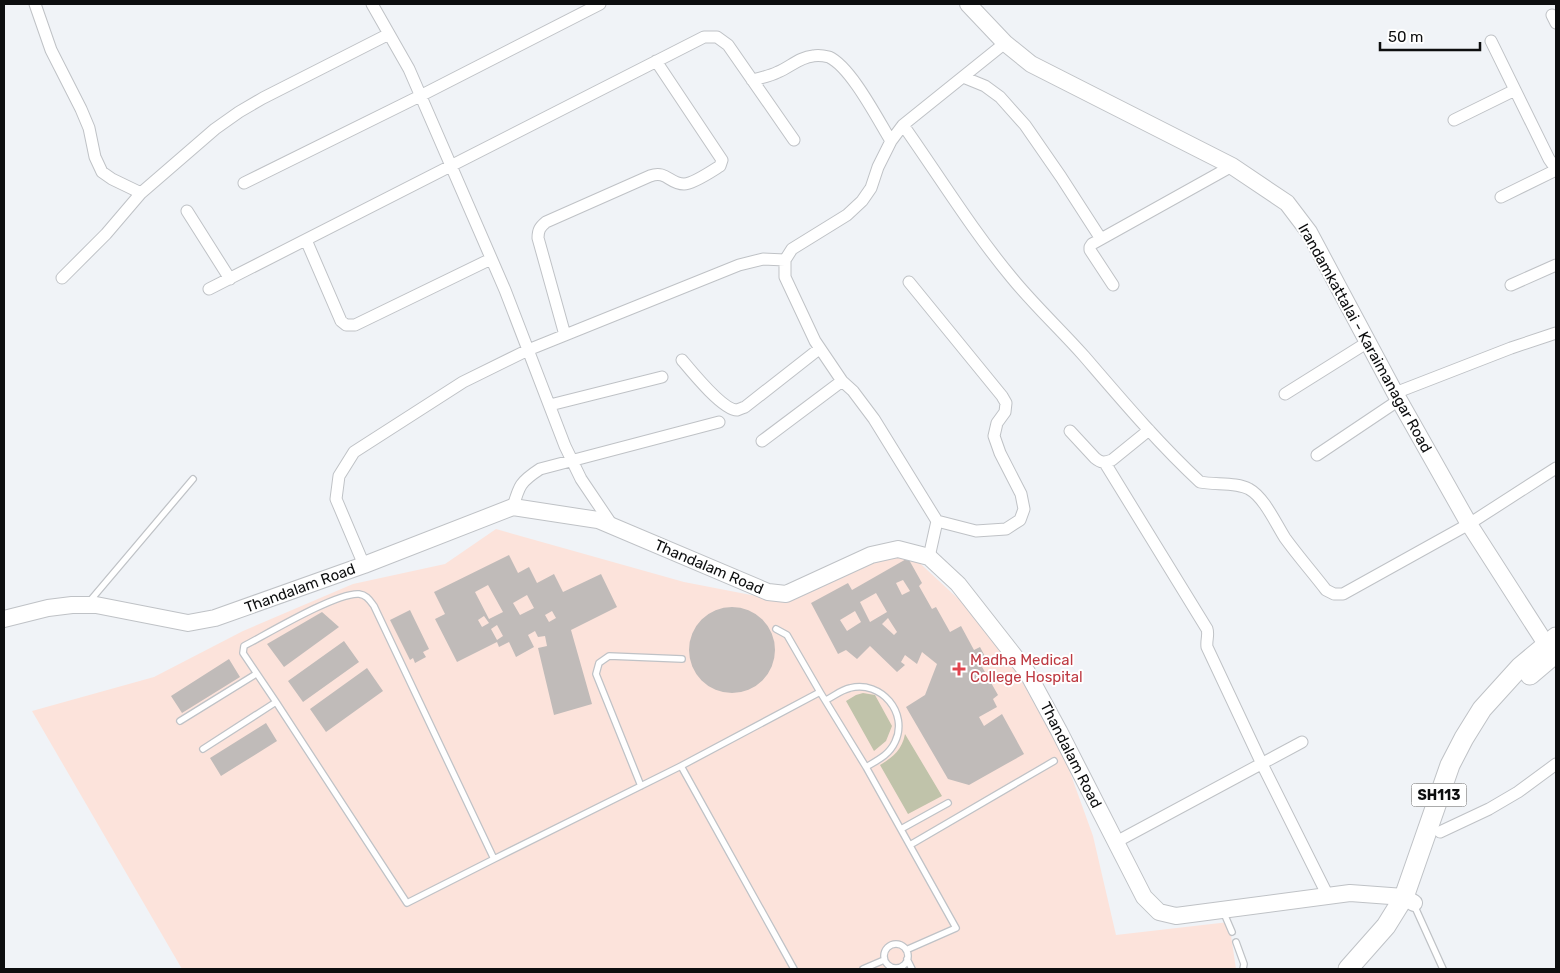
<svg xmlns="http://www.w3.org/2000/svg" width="1560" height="973" font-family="Rubik,sans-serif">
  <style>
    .education { fill: #fce3db }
    .grass { fill: #c0c3aa }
    .building { fill: #c0bbb9; fill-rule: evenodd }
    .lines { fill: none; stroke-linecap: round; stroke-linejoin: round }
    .lane-casing { stroke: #bfc2c6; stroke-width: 8 }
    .street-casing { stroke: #bfc2c6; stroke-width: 13 }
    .secondary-casing { stroke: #bfc2c6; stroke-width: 18 }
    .primary-casing { stroke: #bfc2c6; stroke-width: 21 }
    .lane { stroke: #fff; stroke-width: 5.5 }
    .street { stroke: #fff; stroke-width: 11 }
    .secondary { stroke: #fff; stroke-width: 16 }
    .primary { stroke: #fff; stroke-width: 19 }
    .health-dot { fill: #e0444e; stroke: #fff; stroke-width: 2 }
    .labels { text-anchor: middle; stroke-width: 4; stroke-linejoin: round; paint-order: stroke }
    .shield { fill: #fff; stroke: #565657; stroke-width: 1 }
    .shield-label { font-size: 14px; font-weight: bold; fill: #0d0e0f }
    .street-label { font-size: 15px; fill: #0d0e0f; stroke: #fff }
    .health-label { font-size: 15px; fill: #be3a42; stroke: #fff; text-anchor: start }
  </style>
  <rect width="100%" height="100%" fill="#f0f3f7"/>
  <path class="education" d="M 496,529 L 684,582 L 782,601 L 868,562 L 910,554 L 967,607 L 1015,669 L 1066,761 L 1093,836 L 1116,935 L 1229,922 L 1236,969 L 182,969 L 32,711 L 154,677 L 243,631 L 353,584 L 445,564 Z"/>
  <path class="grass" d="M 863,693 L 875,695 L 892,726 L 886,741 L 874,751 L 846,701 L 856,695 Z
    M 905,734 L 942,796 L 908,814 L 880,765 C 893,757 902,750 905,734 Z"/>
  <path class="building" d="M 509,555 L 518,573 L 529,567 L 537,583 L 554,574 L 563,592 L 601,574 L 617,607 L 571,630 L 592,704 L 554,715 L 538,648 L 547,646 L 545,636 L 538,637 L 535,631 L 528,635 L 534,647 L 516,657 L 509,642 L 499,647 L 497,642 L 457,662 L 435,619 L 445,614 L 434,592 ZM 488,585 L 503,612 L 489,619 L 475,592 ZM 527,595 L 534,608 L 520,615 L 513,603 ZM 552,611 L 556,618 L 549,622 L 545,615 ZM 484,616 L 489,623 L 482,627 L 478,620 ZM 497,625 L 503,636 L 497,640 L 491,629 Z
    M 908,558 L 922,583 L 919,586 L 932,609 L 936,607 L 950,632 L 961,626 L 974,650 L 980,647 L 988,662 L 981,665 L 998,695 L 993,699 L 997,707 L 979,717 L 984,726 L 1002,714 L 1024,754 L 969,785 L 948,779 L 906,707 L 925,695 L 937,664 L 922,652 L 917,664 L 905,655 L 901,662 L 905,665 L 897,672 L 870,646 L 857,659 L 846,650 L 838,654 L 811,603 L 848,583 L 852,590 ZM 903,580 L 910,591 L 902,595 L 896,583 ZM 876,593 L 887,612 L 870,622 L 860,602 ZM 855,611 L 861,622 L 847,631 L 840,620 ZM 888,618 L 897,632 L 894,635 L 882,624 Z
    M689 650a43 43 0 1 1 86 0a43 43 0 1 1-86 0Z
    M 410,610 L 429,649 L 423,652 L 426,657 L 415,663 L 413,658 L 410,660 L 390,620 Z
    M 322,612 L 339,627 L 284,667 L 267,644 Z
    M 344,641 L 359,662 L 303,702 L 288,681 Z
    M 229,659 L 240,677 L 182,713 L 171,696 Z
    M 367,668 L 383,691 L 326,732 L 310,709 Z
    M 266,723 L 277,741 L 221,776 L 210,758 Z"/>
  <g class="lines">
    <g class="lane-casing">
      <path id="lane" d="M 89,602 L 193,479
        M 776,629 L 787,635 L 820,692
        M 826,700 C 834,696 841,690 850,688 C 881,680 909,713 895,742 C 889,755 878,760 866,767
        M 180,721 L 256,674
        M 203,749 L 276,702
        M 641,786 L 596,674 L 599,663 L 609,656 L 682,659
        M 901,829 L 948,803
        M 910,845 L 1054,761
        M 494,859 L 407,903 L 276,702 L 243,653 L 244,646 C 267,634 337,592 359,594 C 367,595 370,601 374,606 L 494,859 L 681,766
        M 1414,905 L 1443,969
        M 1223,911 L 1232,932
        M 1236,942 L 1244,964 L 1243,969
        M884 956a12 12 0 1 1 24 0a12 12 0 1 1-24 0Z
        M 907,959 L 912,969
        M 794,969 L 681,766 L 820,692 L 866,767 L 956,928 L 906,950
        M 863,969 L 884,960"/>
    </g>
    <g class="street-casing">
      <path id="street" d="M 35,4 L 51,50 L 81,109 L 89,128 L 95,157 L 102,172 L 112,179 L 141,193
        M 372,4 L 409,69 L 505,290 L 565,446 L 581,479 L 612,525
        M 1552,15 L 1556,23
        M 1491,41 L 1549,159 L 1556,169
        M 963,77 L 985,86 L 1000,97 L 1025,125 L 1061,177 L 1101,239
        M 752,80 C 761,78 770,76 778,72 C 790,67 800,57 813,56 C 817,55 825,56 829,57 C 851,67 878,120 891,141
        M 1454,120 L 1515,90
        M 903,125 C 939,176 972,230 1012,278 C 1034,305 1060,329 1084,356 C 1121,399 1158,443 1200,482 C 1215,485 1237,482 1249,489 C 1264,497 1276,524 1285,538 C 1298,556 1313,573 1326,590 L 1334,594 L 1343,594 L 1469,524 L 1556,468
        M 244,183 L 420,96 L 600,4
        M 1501,197 L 1556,170
        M 187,211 L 230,279
        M 306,240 L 341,321 L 346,325 L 355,325 L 491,259
        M 62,278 L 106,234 L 141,193 L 215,129 L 239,112 L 263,98 L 389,34
        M 1113,285 L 1090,250 L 1090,247 L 1092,244 L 1232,166
        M 1511,285 L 1556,265
        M 209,289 L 704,37 L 717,37 L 728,45 L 794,140
        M 565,335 L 538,238 C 538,230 540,227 546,222 L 650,176 C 667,170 669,184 684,184 C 693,184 712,171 720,166 L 722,160 L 656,61
        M 682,360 C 692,372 723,410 737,410 C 740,409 742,408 745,407 L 819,349
        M 842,381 L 815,341 L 785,277 L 785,260 L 792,249 L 847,215 L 862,201 L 871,188 L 878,167 L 891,141 L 903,125 L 1005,43
        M 1395,393 L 1511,348 L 1556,333
        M 1285,394 L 1368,342
        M 550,405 L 662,377
        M 1070,431 L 1095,458 C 1101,463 1104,463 1112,460 L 1149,430
        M 762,441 L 842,381 L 853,391 L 874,419 L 937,521 L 976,531 L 1006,529 L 1020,520 L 1024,509 L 1021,494 L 1000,453 L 994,436 L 997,423 L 1005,412 L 1006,403 L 1002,396 L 909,282
        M 1317,455 L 1399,400
        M 1105,463 L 1207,629 C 1209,635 1206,640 1207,647 L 1262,764 L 1328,896
        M 513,507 C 519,486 520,482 540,469 L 719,422
        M 929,557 L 937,521
        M 364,565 L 336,499 L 339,476 L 354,452 L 463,382 L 528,350 L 739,265 L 763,259 L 785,260
        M 1440,832 L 1489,809 L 1518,792 L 1556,764
        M 1116,842 L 1302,742"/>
    </g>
    <g class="secondary-casing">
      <path id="secondary" d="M 968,4 L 1005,43 L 1031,64 L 1232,166 L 1287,203 L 1309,232 L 1395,393 L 1469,524 L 1546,644
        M 4,619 L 48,608 L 72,605 L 96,605 L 188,623 L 215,618 L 364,565 L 513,507 L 598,520 L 768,592 L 786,594 L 871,555 L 898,549 L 929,557 L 958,584 L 1027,672 L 1059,731 L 1144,897 L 1159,912 L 1176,916 L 1350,893 L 1404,897 L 1414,903"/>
    </g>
    <g class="primary-casing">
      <path id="primary" d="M 1530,675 L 1556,653
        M 1348,969 L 1386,926 L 1404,897 L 1450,765 L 1464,738 L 1482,709 L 1520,667 L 1556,637"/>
    </g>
    <use href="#lane" class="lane"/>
    <use href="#street" class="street"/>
    <use href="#secondary" class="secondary"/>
    <use href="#primary" class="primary"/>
  </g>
  <path class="health-dot" d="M956.5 661.5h5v5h5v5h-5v5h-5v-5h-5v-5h5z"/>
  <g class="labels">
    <rect class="shield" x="1411.5" y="783.5" width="55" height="23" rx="4"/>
    <g class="shield-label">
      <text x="1439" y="800">SH113</text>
    </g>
    <g class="street-label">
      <text transform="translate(1365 338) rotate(61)" y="5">Irandamkattalai - Karaimanagar Road</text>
      <text transform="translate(709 567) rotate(23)" y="5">Thandalam Road</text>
      <text transform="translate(300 588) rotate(-20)" y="5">Thandalam Road</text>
      <text transform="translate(1071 755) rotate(63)" y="5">Thandalam Road</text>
    </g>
    <g class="health-label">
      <text x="970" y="665">Madha Medical<tspan x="970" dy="17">College Hospital</tspan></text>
    </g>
  </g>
  <rect width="1560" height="973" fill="none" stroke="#0d0e0f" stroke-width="10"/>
  <path d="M1380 42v8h100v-8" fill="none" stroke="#0d0e0f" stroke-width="2.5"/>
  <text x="1388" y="42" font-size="15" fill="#0d0e0f" stroke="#ffffff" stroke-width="4" paint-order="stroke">50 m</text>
</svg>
